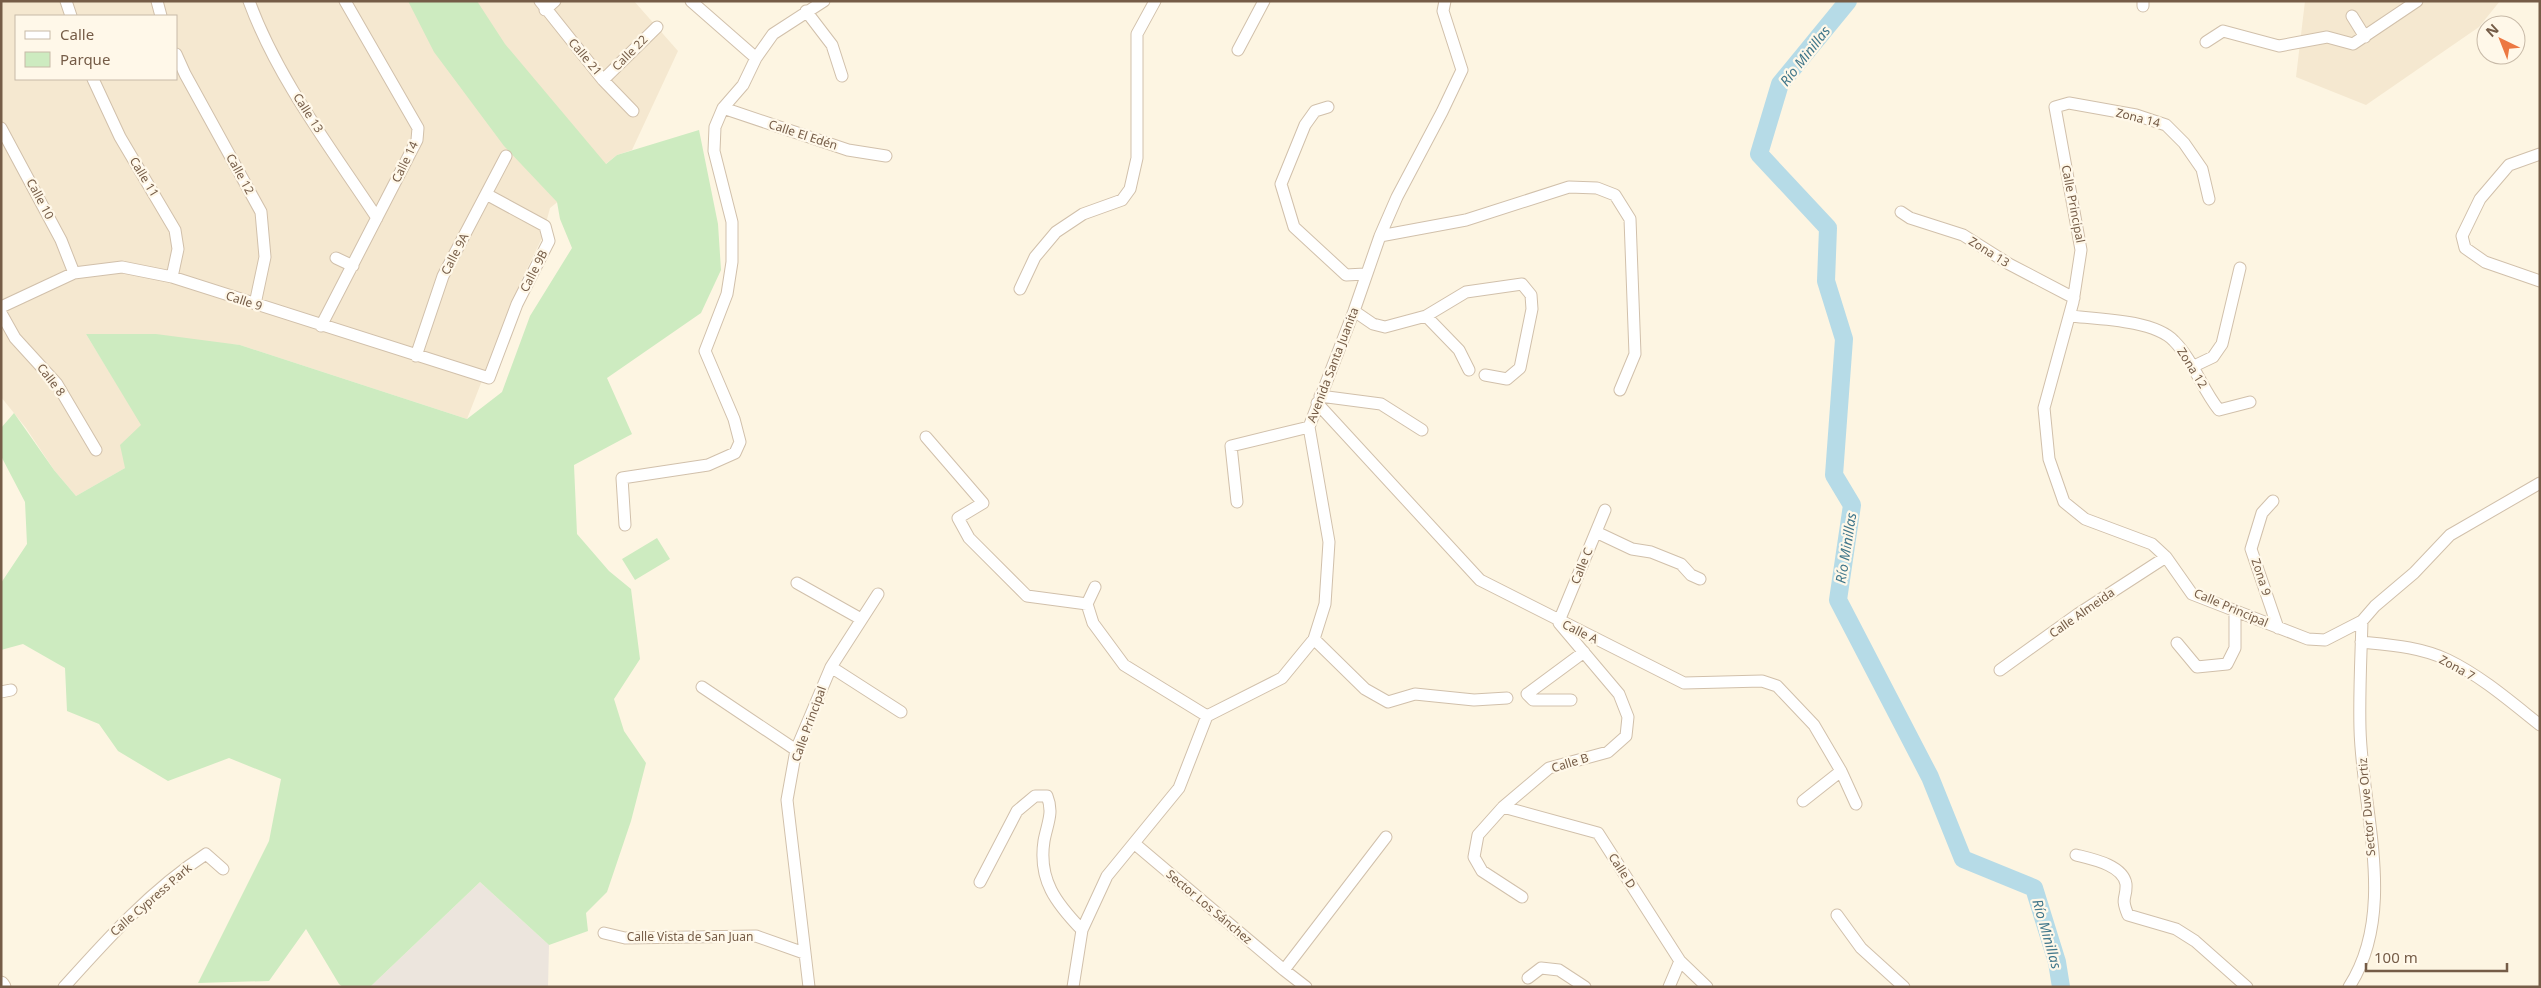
<svg xmlns="http://www.w3.org/2000/svg" width="2541" height="988" font-family="'Noto Sans',sans-serif">
  <style>
    .residential { fill: #f5e8d0; fill-rule: evenodd }
    .industrial { fill: #ece5dd }
    .green { fill: #cdebc0 }
    .lines { fill: none; stroke-linecap: round; stroke-linejoin: round }
    .river { stroke: #b6dbe7; stroke-width: 18 }
    .street-casing { stroke: #d1c0ab; stroke-width: 13 }
    .secondary-casing { stroke: #d4c0a8; stroke-width: 17 }
    .street { stroke: #fff; stroke-width: 11 }
    .secondary { stroke: #fff; stroke-width: 15 }
    .labels { text-anchor: middle; stroke-width: 4.5; stroke-linejoin: round; paint-order: stroke }
    .street-label { font-size: 12px; fill: #755c47; stroke: #fff8e9 }
    .water-label { font-size: 14px; font-style: italic; fill: #40768a; stroke: #fff8e9 }
  </style>
  <rect width="100%" height="100%" fill="#fdf5e2"/>
  <path class="residential" d="M 1,1 L 634,1 L 678,51 L 632,150 L 617,155 L 550,208 L 542,238 L 521,281 L 467,419 L 240,345 L 86,334 L 142,425 L 125,468 L 76,496 L 54,470 L 26,428 L 1,397 ZM 16,16 L 176,16 L 176,79 L 16,79 Z
    M 2305,1 L 2500,1 L 2479,27 L 2366,105 L 2296,77 Z"/>
  <path class="industrial" d="M 480,882 L 549,945 L 548,987 L 370,987 Z"/>
  <path class="green" d="M 408,1 L 477,1 L 505,44 L 606,164 L 617,155 L 699,130 L 718,224 L 721,270 L 701,313 L 607,378 L 632,434 L 574,465 L 577,534 L 609,571 L 631,589 L 640,659 L 614,699 L 624,731 L 646,763 L 631,821 L 607,892 L 586,913 L 588,931 L 549,945 L 480,882 L 370,987 L 343,987 L 339,984 L 306,929 L 269,981 L 198,983 L 269,841 L 281,779 L 229,758 L 168,781 L 118,751 L 99,724 L 67,711 L 65,668 L 23,644 L 1,650 L 1,583 L 27,544 L 25,502 L 1,456 L 1,428 L 14,413 L 54,470 L 76,496 L 125,468 L 120,445 L 141,425 L 86,334 L 156,334 L 240,345 L 467,419 L 502,392 L 530,316 L 572,248 L 560,219 L 557,202 L 504,146 L 434,52 Z
    M 657,538 L 670,559 L 635,580 L 622,559 Z"/>
  <g class="lines">
    <path class="river" d="M 1848,1 L 1780,84 L 1759,154 L 1828,228 L 1826,281 L 1844,339 L 1834,475 L 1852,505 L 1838,600 L 1930,777 L 1963,859 L 2034,888 L 2057,962 L 2061,987"/>
    <g class="street-casing">
      <path id="street" d="M 66,1 L 71,16
        M 157,1 L 161,16
        M 249,1 C 278,80 331,148 377,218
        M 540,1 L 603,80 L 633,111
        M 691,1 L 756,58
        M 2143,1 L 2143,6
        M 545,10 L 555,1
        M 806,11 L 832,45 L 842,76
        M 2352,16 L 2365,37
        M 2206,42 L 2223,31 L 2279,46 L 2327,37 L 2353,44 L 2417,1
        M 1238,50 L 1264,1
        M 176,54 L 185,74 L 261,212 L 265,257 L 255,304
        M 93,79 L 120,137 L 175,230 L 178,249 L 172,277
        M 603,80 L 657,27
        M 1328,107 L 1315,111 L 1305,125 L 1281,184 L 1294,227 L 1346,275 L 1365,274
        M 723,108 L 848,150 L 886,156
        M 1,128 L 61,240 L 74,273
        M 2540,154 L 2509,165 L 2480,199 L 2462,236 L 2465,248 L 2485,262 L 2540,281
        M 2209,199 L 2202,169 L 2184,143 L 2166,125 L 2136,115 L 2069,103 L 2055,107 L 2081,250 L 2073,302 L 2044,408 L 2049,459 L 2064,502 L 2085,519 L 2152,544 L 2166,557 L 2192,594 L 2308,639 L 2325,640 L 2362,621 L 2375,606 L 2414,573 L 2450,535 L 2540,483
        M 1901,212 L 1910,218 L 1963,235 L 2009,264 L 2074,298
        M 1380,236 L 1466,220 L 1569,187 L 1597,188 L 1615,195 L 1630,219 L 1635,354 L 1620,390
        M 336,258 L 353,266
        M 1020,289 L 1035,257 L 1056,232 L 1083,214 L 1122,200 L 1130,189 L 1137,158 L 1137,34 L 1155,1
        M 1,307 L 74,273 L 122,267 L 172,277 L 489,378 L 517,304 L 549,241 L 545,226 L 486,194
        M 1354,311 L 1373,324 L 1385,327 L 1426,316 L 1466,292 L 1522,284 L 1531,295 L 1532,309 L 1520,368 L 1507,379 L 1485,375
        M 1,313 L 15,338 L 57,384 L 96,450
        M 1426,316 L 1459,350 L 1469,370
        M 2070,316 C 2098,319 2154,320 2174,341 C 2193,360 2202,389 2219,410 L 2250,402
        M 321,326 L 417,140 L 418,128 L 345,1
        M 416,356 L 443,276 L 506,156
        M 2192,367 L 2213,357 L 2222,344 L 2240,268
        M 1320,396 L 1381,404 L 1422,430
        M 1317,403 L 1480,580 L 1684,683 L 1762,681 L 1777,686 L 1814,725 L 1841,771 L 1856,804
        M 926,437 L 983,503 L 958,518 L 969,538 L 1027,596 L 1087,604
        M 2273,501 L 2262,513 L 2251,549 L 2278,628
        M 1237,502 L 1231,446 L 1309,427
        M 625,525 L 622,478 L 708,465 L 735,453 L 740,442 L 734,419 L 705,351 L 727,294 L 732,262 L 732,222 L 714,151 L 715,127 L 723,108 L 743,85 L 756,58 L 773,34 L 824,1
        M 1596,532 L 1632,549 L 1651,552 L 1681,564 L 1691,575 L 1700,579
        M 797,583 L 861,619
        M 1095,587 L 1087,604 L 1093,623 L 1124,665 L 1207,716
        M 1559,621 L 1605,510
        M 1314,639 L 1365,689 L 1388,702 L 1415,694 L 1474,700 L 1507,698
        M 2361,642 C 2391,645 2421,647 2448,660 C 2481,676 2511,702 2540,725
        M 2177,643 L 2197,667 L 2227,664 L 2235,648 L 2235,611
        M 831,667 L 901,712
        M 2000,670 L 2078,614 L 2166,557
        M 702,687 L 796,750
        M 1,692 L 11,690
        M 1571,700 L 1533,700 L 1527,694 L 1584,652
        M 1803,801 L 1841,771
        M 1503,807 L 1598,833 L 1680,961 L 1707,987
        M 1135,844 L 1284,970 L 1306,987
        M 2076,855 C 2092,859 2123,865 2126,884 C 2127,899 2120,896 2128,915 L 2176,929 L 2195,941 L 2247,987
        M 980,882 L 1017,811 L 1035,796 L 1047,796 C 1054,813 1047,824 1044,841 C 1038,880 1056,903 1082,930
        M 1522,897 L 1482,871 L 1474,857 L 1478,835 L 1503,807 L 1549,768 L 1608,752 L 1626,736 L 1628,717 L 1619,694 L 1559,623
        M 1837,915 L 1861,948 L 1904,987
        M 604,933 L 625,938 L 756,936 L 804,953
        M 1284,970 L 1386,837
        M 1528,978 L 1541,968 L 1559,970 L 1585,987
        M 64,987 C 108,938 151,890 206,854 L 223,869
        M 809,987 L 787,800 L 796,750 L 831,667 L 878,594
        M 1073,987 L 1082,930 L 1107,876 L 1179,788 L 1207,716 L 1282,678 L 1314,639 L 1325,604 L 1329,542 L 1309,427 L 1354,311 L 1380,236 L 1397,197 L 1442,112 L 1462,70 L 1443,11 L 1445,1
        M 1669,987 L 1680,961
        M 2349,987 C 2398,911 2362,812 2360,729 C 2359,693 2361,657 2362,621"/>
    </g>
    <g class="secondary-casing">
      <path id="secondary" d="M 1,984 L 3,987"/>
    </g>
    <use href="#street" class="street"/>
    <use href="#secondary" class="secondary"/>
  </g>
  <g class="labels">
    <g class="street-label">
      <text transform="translate(630 53) rotate(-45)" y="4">Calle 22</text>
      <text transform="translate(585 57) rotate(50)" y="4">Calle 21</text>
      <text transform="translate(308 113) rotate(57)" y="4">Calle 13</text>
      <text transform="translate(2138 118) rotate(14)" y="4">Zona 14</text>
      <text transform="translate(803 135) rotate(18)" y="4">Calle El Edén</text>
      <text transform="translate(405 162) rotate(-64)" y="4">Calle 14</text>
      <text transform="translate(240 174) rotate(61)" y="4">Calle 12</text>
      <text transform="translate(144 177) rotate(59)" y="4">Calle 11</text>
      <text transform="translate(40 199) rotate(62)" y="4">Calle 10</text>
      <text transform="translate(2073 204) rotate(79)" y="4">Calle Principal</text>
      <text transform="translate(1989 252) rotate(32)" y="4">Zona 13</text>
      <text transform="translate(455 254) rotate(-63)" y="4">Calle 9A</text>
      <text transform="translate(534 271) rotate(-63)" y="4">Calle 9B</text>
      <text transform="translate(244 301) rotate(18)" y="4">Calle 9</text>
      <text transform="translate(1333 365) rotate(-69)" y="4">Avenida Santa Juanita</text>
      <text transform="translate(2192 368) rotate(58)" y="4">Zona 12</text>
      <text transform="translate(51 380) rotate(52)" y="4">Calle 8</text>
      <text transform="translate(1582 566) rotate(-68)" y="4">Calle C</text>
      <text transform="translate(2261 577) rotate(72)" y="4">Zona 9</text>
      <text transform="translate(2231 608) rotate(23)" y="4">Calle Principal</text>
      <text transform="translate(2082 613) rotate(-35)" y="4">Calle Almeida</text>
      <text transform="translate(1580 632) rotate(26)" y="4">Calle A</text>
      <text transform="translate(2457 668) rotate(29)" y="4">Zona 7</text>
      <text transform="translate(809 724) rotate(-70)" y="4">Calle Principal</text>
      <text transform="translate(1570 763) rotate(-17)" y="4">Calle B</text>
      <text transform="translate(2367 807) rotate(-95)" y="4">Sector Duve Ortiz</text>
      <text transform="translate(1622 871) rotate(57)" y="4">Calle D</text>
      <text transform="translate(151 900) rotate(-41)" y="4">Calle Cypress Park</text>
      <text transform="translate(1209 907) rotate(40)" y="4">Sector Los Sánchez</text>
      <text x="690" y="941">Calle Vista de San Juan</text>
    </g>
    <g class="water-label">
      <text transform="translate(1805 56) rotate(-52)" y="5">Río Minillas</text>
      <text transform="translate(1846 548) rotate(-81)" y="5">Río Minillas</text>
      <text transform="translate(2047 934) rotate(74)" y="5">Río Minillas</text>
    </g>
  </g>
  <rect width="2541" height="988" fill="none" stroke="#755c47" stroke-width="5"/>
  <rect x="15" y="15" width="162" height="65" fill="#fff8e9" stroke="#c8baa8"/>
  <rect x="25" y="31" width="25" height="8" fill="#ffffff" stroke="#c8baa8"/>
  <text x="60" y="40" font-size="15" fill="#755c47">Calle</text>
  <rect x="25" y="52" width="25" height="15" fill="#cdebc0" stroke="#c8baa8"/>
  <text x="60" y="65" font-size="15" fill="#755c47">Parque</text>
  <g transform="translate(2501 40) rotate(317)"><circle r="24" fill="#fff8e9" stroke="#c8baa8"/>
  <path d="M0-4L9 19L0 12L-9 19Z" fill="#ec7842"/>
  <text y="-8" font-size="14" font-weight="bold" text-anchor="middle" fill="#755c47">N</text>
  </g>
  <path d="M2366 963v8h141v-8" fill="none" stroke="#755c47" stroke-width="2.5"/>
  <text x="2374" y="963" font-size="15" fill="#755c47" stroke="#fff8e9" stroke-width="4" paint-order="stroke">100 m</text>
</svg>
